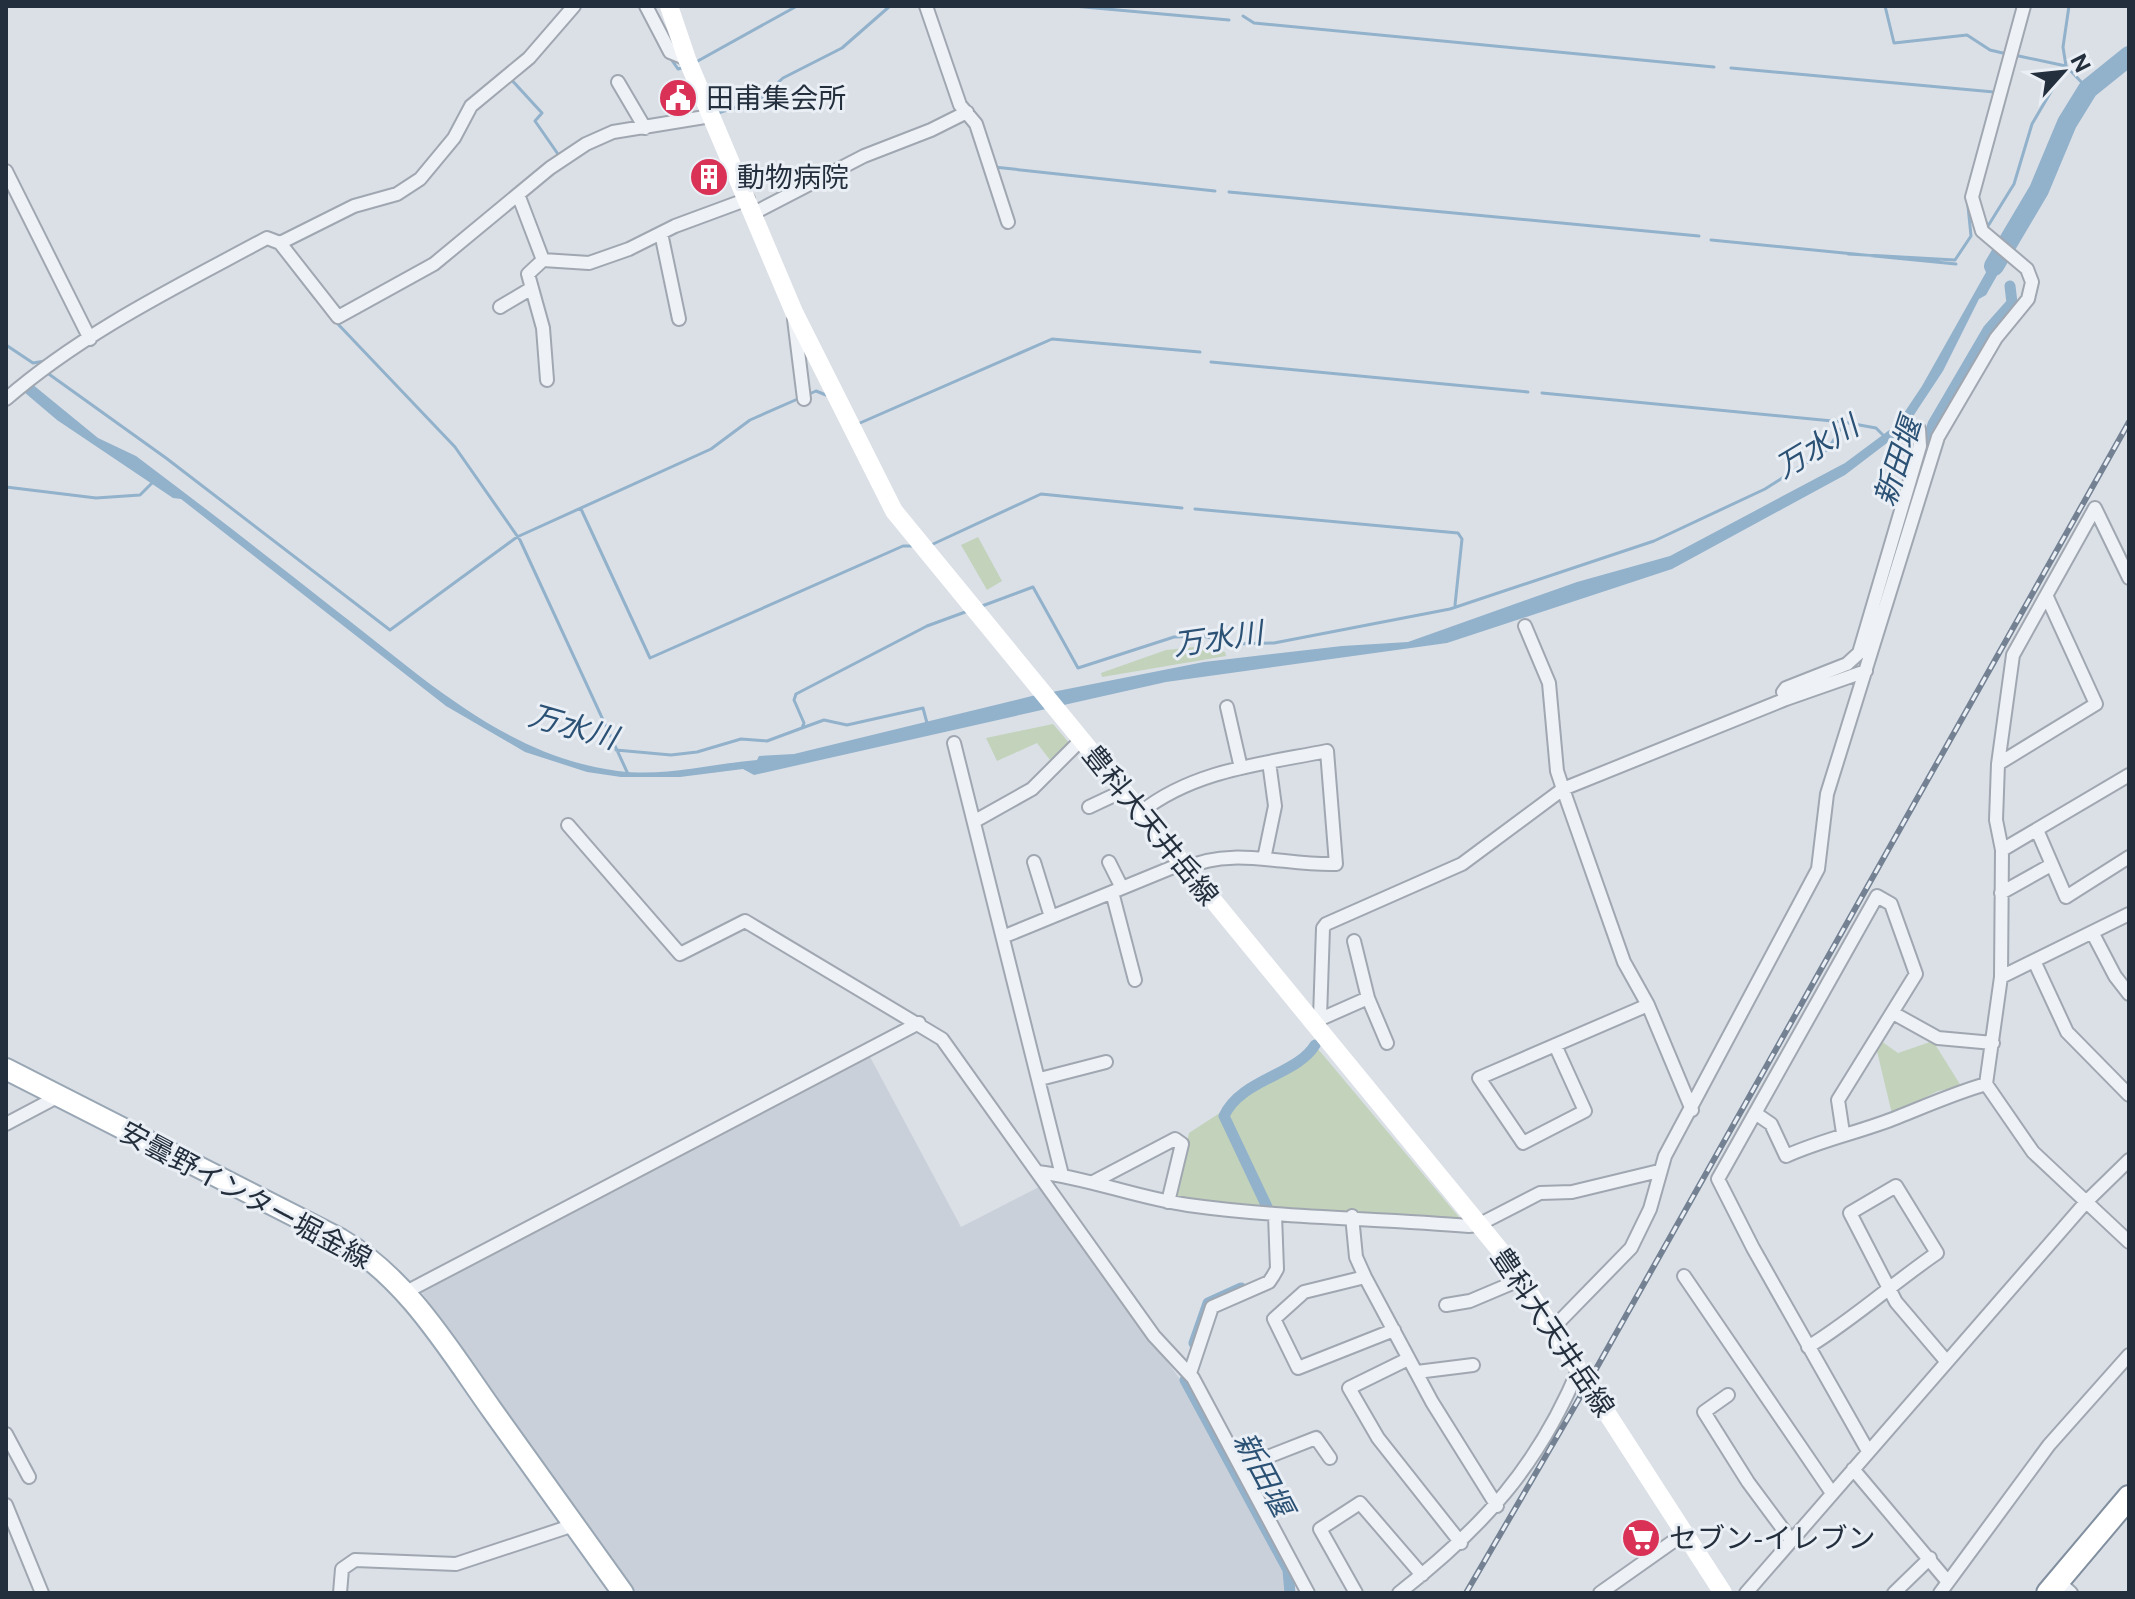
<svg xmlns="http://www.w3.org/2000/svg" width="2135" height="1599" font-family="'Public Sans','Noto Sans JP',sans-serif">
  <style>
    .built { fill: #c9d0d9 }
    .green { fill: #c2d2bb }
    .water { fill: #92b1cb }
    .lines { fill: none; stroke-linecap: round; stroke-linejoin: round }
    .stream { stroke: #92b1cb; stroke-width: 3 }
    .canal { stroke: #92b1cb; stroke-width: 11 }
    .river { stroke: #92b1cb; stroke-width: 20 }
    .minor-casing { stroke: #a0a7b1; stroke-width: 16 }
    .primary-casing { stroke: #99a6b4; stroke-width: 24 }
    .trunk-casing { stroke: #818f9f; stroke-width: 26 }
    .minor { stroke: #eef1f5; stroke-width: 12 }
    .secondary { stroke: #fff; stroke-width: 18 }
    .primary { stroke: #fff; stroke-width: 20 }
    .trunk { stroke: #fff; stroke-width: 22 }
    .rail-casing { stroke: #738192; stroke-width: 6 }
    .rail { stroke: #eaeff5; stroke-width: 3; stroke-dasharray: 9; stroke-linecap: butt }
    .labels { text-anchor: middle; stroke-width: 6; stroke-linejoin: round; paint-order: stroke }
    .poi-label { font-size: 28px; fill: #242f3e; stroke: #eaeff5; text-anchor: start }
    .street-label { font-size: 28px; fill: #242f3e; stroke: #eaeff5 }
    .water-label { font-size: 30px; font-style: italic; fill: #2b5175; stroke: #eaeff5 }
  </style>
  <rect width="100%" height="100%" fill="#dbe0e7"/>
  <path class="built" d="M 869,1055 L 961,1227 L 1039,1187 L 1185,1386 L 1283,1571 L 1286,1593 L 636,1593 L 420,1290 Z"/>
  <path class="green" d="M 978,537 L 1002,581 L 987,590 L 961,545 Z
    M 1205,646 L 1225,652 L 1226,656 L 1102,677 L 1101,673 L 1166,650 Z
    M 1053,724 L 1070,744 L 1050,760 L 1037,743 L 997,761 L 986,738 Z
    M 1881,1041 L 1898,1053 L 1933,1041 L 1961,1086 L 1938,1091 L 1892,1114 L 1876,1047 Z
    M 1318,1049 L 1464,1223 L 1272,1211 L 1174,1200 L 1189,1133 Z"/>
  <path class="water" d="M 1998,251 L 2007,258 L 1986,295 L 1979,299 L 1943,371 L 1904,430 L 1845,475 L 1672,569 L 1447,643 L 1166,682 L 754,775 L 743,769 L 680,777 L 621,777 L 587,772 L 525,752 L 446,706 L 181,499 L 173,498 L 57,420 L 24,392 L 32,384 L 98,438 L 136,456 C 204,507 271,559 338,612 C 424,678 507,757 618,771 C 665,777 711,764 757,760 L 759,756 L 794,754 L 1032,696 L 1204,662 L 1342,646 L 1408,642 L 1577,582 L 1670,556 L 1845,463 L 1896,425 L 1922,386 Z"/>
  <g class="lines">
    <path class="stream" d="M 1073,6 L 1229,20
      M 1885,6 L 1894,43 L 1967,35 L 1990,50 L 2007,54
      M 1243,16 L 1254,23 L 1714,67
      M 537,40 L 566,6
      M 2014,55 L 2066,66 L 2088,89
      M 671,59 L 678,69 L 685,67
      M 696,62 L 797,6
      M 1731,68 L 1994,92 L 1997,90
      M 509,77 L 542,113 L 535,121 L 560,157
      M 965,102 L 978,118
      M 718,113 L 759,100 L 783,78 L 842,48 L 890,6
      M 994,167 L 1215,191
      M 1229,192 L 1699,236
      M 1984,219 L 1988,226 L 2014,184 L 2032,124 L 2066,66 L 2063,47 L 2069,6
      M 1711,240 L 1956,264
      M 1848,254 L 1955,260 L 1971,236 L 1967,196
      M 288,263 L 315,298
      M 336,322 L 455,447 L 520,540 L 628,774
      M 6,345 L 33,363 L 45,361
      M 1211,362 L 1528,392
      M 46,372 L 166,458 L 390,630 L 517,537 L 711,449 L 750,420 L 800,398
      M 1542,393 L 1843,422 L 1876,428 L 1885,437
      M 807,395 L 816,391 L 826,395
      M 860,423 L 1052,339 L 1200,352
      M 6,487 L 96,498 L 140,495 L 152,483
      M 581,509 L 650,658 L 903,546 L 915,546
      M 1195,509 L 1458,533 L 1462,539 L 1455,605
      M 931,545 L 1041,494 L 1182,508
      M 982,606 L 1033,587 L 1078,668 L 1174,637 L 1203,636 L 1234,644 L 1274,643 L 1450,609 L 1654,541 L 1765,489 L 1828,449 L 1845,422
      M 802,728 L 824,720 L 847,725 L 923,708 L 927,723
      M 616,750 L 671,755 L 697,752 L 741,739 L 767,741 L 802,728 L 804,723 L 794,700 L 796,694 L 927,626 L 968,611"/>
    <path class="canal" d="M 1909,504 L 1933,424 L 1988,330 L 2012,303 L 2010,286
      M 1268,1209 L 1224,1116 C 1241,1079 1297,1075 1315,1045
      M 1194,1343 L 1208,1303 L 1241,1288
      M 1185,1380 L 1288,1570 L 1290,1593"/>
    <path class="river" d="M 1994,266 L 2039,190 L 2067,123 L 2088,89 L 2129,56"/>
    <g class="minor-casing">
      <path id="minor" d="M 646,6 L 670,52 L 687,59
        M 926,6 L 960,105 L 976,124 L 1008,222
        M 618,82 L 645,128
        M 6,171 L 90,339
        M 519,197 L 543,260
        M 754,213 L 864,156 L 931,130 L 967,112
        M 661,233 L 679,319
        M 280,243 L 354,206 L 397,194 L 420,179 L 454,138 L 471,106 L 529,58 L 574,6
        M 500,307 L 532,288
        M 794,319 L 804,399
        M 547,380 L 543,328 L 528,274 L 543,260 L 589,263 L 629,249 L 675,226 L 748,199
        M 6,399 C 83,332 178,286 267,238 L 280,243 L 338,317 L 434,264 L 550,168 L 586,144 L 613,132 L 711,116
        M 2129,578 L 2095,508 L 2013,655 L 1998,764 L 1996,820 L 2002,850 L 2001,977 L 1986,1084 L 2033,1152 L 2129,1242
        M 1525,626 L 1549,683 L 1557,771 L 1563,789 L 1624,962 L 1648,1005 L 1692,1110
        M 1786,699 L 1783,692 L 1786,688 L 1847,664 L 1859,653 L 1920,446 L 1919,429
        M 1227,707 L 1241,768
        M 954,743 L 1062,1175
        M 1998,764 L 2096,704 L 2047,597
        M 1089,807 L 1123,791
        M 1141,812 C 1194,770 1262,764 1327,751 L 1336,864 C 1287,866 1232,846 1186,868
        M 975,821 L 1032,789 L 1081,740
        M 568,825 L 680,954 L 745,921 L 942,1039 L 1154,1336 L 1193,1378 L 1308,1593
        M 2037,830 L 2066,897 L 2129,857
        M 2002,850 L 2129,775
        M 1264,859 L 1275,806 L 1269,762
        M 1034,862 L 1051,917
        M 1109,862 L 1122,888
        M 1112,892 L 1135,980
        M 2001,893 L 2051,865
        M 2092,932 L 2115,976 L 2129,994
        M 1005,936 L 1183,863
        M 1354,941 L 1368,998 L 1387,1043
        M 2035,963 L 2067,1032 L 2129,1095
        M 2001,977 L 2129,914
        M 1893,1013 L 1938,1038 L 1993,1043
        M 1320,1018 L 1323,928 L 1326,924 L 1462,864 L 1563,789 L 1786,699 L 1866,671
        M 1316,1021 L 1368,998
        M 1555,1045 L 1585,1111 L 1523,1143 L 1479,1078 L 1648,1005
        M 1040,1079 L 1106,1062
        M 1755,1113 L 1771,1124 L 1786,1156 C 1824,1139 1861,1132 1898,1117 C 1928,1105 1955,1093 1986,1084
        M 6,1124 L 59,1096
        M 1843,1133 L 1838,1100 L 1916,974 L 1891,904 L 1877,896 L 1718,1179 L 1753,1248 L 1868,1451
        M 1038,1172 C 1089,1178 1137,1198 1188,1205 C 1281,1218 1375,1218 1469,1226 L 1478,1225 L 1540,1193 L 1572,1192 L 1659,1171
        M 1093,1182 L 1175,1139 L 1182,1144 L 1168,1202
        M 1352,1216 L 1356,1257 L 1365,1277 L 1432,1402 L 1497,1506
        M 1684,1276 L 1832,1493
        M 1365,1277 L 1304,1292 L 1274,1319 L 1298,1368 L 1394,1330
        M 406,1292 L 919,1023
        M 1446,1305 L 1470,1301 L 1522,1279
        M 1553,1328 L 1631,1248 L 1650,1209 L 1665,1156 L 1818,869 L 1827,794 L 1938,437 L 1996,338 L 2028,299 L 2032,282 L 2027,269 L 1982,231 L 1972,197 L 2024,6
        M 1808,1347 C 1854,1319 1893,1283 1937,1253 L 1896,1186 L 1850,1213 L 1896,1302 L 1947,1362
        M 1408,1359 L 1349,1388 L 1378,1438 L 1461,1543
        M 1417,1372 L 1473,1365
        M 1190,1373 L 1212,1307 L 1269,1282 L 1273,1276 L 1277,1269 L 1275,1215
        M 1728,1395 L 1704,1412 L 1748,1482 L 1791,1540
        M 6,1434 L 29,1477
        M 1242,1467 L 1316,1438 L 1330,1458
        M 1853,1469 L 1948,1582
        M 6,1505 L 42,1593
        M 2058,1581 L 2071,1593
        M 340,1593 L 342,1569 L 355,1560 L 456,1564 L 574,1525
        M 1356,1593 L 1320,1529 L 1360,1503 L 1422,1575
        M 1399,1593 C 1482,1528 1538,1467 1579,1368
        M 1600,1593 L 1685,1533
        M 1746,1593 L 2086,1202 L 2129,1160
        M 1894,1593 L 1930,1558
        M 1940,1593 L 2049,1445 L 2129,1355"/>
    </g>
    <g class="primary-casing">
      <path id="primary" d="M 6,1069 L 340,1239 C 407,1278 448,1348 492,1410 C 536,1471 579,1532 623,1593"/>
    </g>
    <g class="trunk-casing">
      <path id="trunk" d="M 2048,1593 L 2129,1497"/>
    </g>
    <use href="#minor" class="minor"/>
    <path class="secondary" d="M 669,6 L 687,59 L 794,312 L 894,511 L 1508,1260 L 1723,1593"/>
    <use href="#primary" class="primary"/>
    <use href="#trunk" class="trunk"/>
    <g class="rail-casing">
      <path id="rail" d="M 1466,1593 L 1583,1392 L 2129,422"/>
    </g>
    <use href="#rail" class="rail"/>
  </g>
  <defs>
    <g id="civic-disc" transform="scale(2)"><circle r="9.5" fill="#da3257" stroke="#eaeff5"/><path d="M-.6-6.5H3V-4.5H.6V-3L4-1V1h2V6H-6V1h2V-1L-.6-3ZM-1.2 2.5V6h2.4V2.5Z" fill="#fff"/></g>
    <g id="building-disc" transform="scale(2)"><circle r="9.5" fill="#da3257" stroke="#eaeff5"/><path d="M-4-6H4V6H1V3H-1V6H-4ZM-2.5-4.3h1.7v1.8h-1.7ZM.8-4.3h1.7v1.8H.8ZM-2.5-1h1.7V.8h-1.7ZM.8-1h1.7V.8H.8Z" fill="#fff"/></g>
    <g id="supermarket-disc" transform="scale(2)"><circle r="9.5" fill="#da3257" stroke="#eaeff5"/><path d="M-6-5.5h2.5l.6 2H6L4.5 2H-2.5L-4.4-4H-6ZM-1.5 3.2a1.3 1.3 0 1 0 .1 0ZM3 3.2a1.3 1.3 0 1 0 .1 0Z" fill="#fff"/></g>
  </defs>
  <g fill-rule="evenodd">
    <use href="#civic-disc" x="678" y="98"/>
    <use href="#building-disc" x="709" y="177"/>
    <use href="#supermarket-disc" x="1641" y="1538"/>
  </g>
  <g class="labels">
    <g class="poi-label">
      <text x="706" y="108">田甫集会所</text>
      <text x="737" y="187">動物病院</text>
      <text x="1669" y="1548">セブン-イレブン</text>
    </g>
    <g class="street-label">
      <text transform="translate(1151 825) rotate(51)" y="10">豊科大天井岳線</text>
      <text transform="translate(246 1195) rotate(28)" y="10">安曇野インター堀金線</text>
      <text transform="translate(1553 1332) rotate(56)" y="10">豊科大天井岳線</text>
    </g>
    <g class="water-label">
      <text transform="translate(1817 447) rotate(-31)" y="10">万水川</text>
      <text transform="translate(1898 462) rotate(-72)" y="10">新田堰</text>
      <text transform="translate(1218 639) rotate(-8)" y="10">万水川</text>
      <text transform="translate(573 727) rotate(16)" y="10">万水川</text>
      <text transform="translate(1263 1474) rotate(62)" y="10">新田堰</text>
    </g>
  </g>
  <rect width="2135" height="1599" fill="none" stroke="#242f3e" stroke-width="16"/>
  <g transform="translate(2063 72) rotate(63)" stroke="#eaeff5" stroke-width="6" paint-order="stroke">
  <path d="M0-6L14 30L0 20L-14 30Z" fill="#242f3e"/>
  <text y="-12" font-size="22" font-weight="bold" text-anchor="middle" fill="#242f3e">N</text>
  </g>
</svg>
